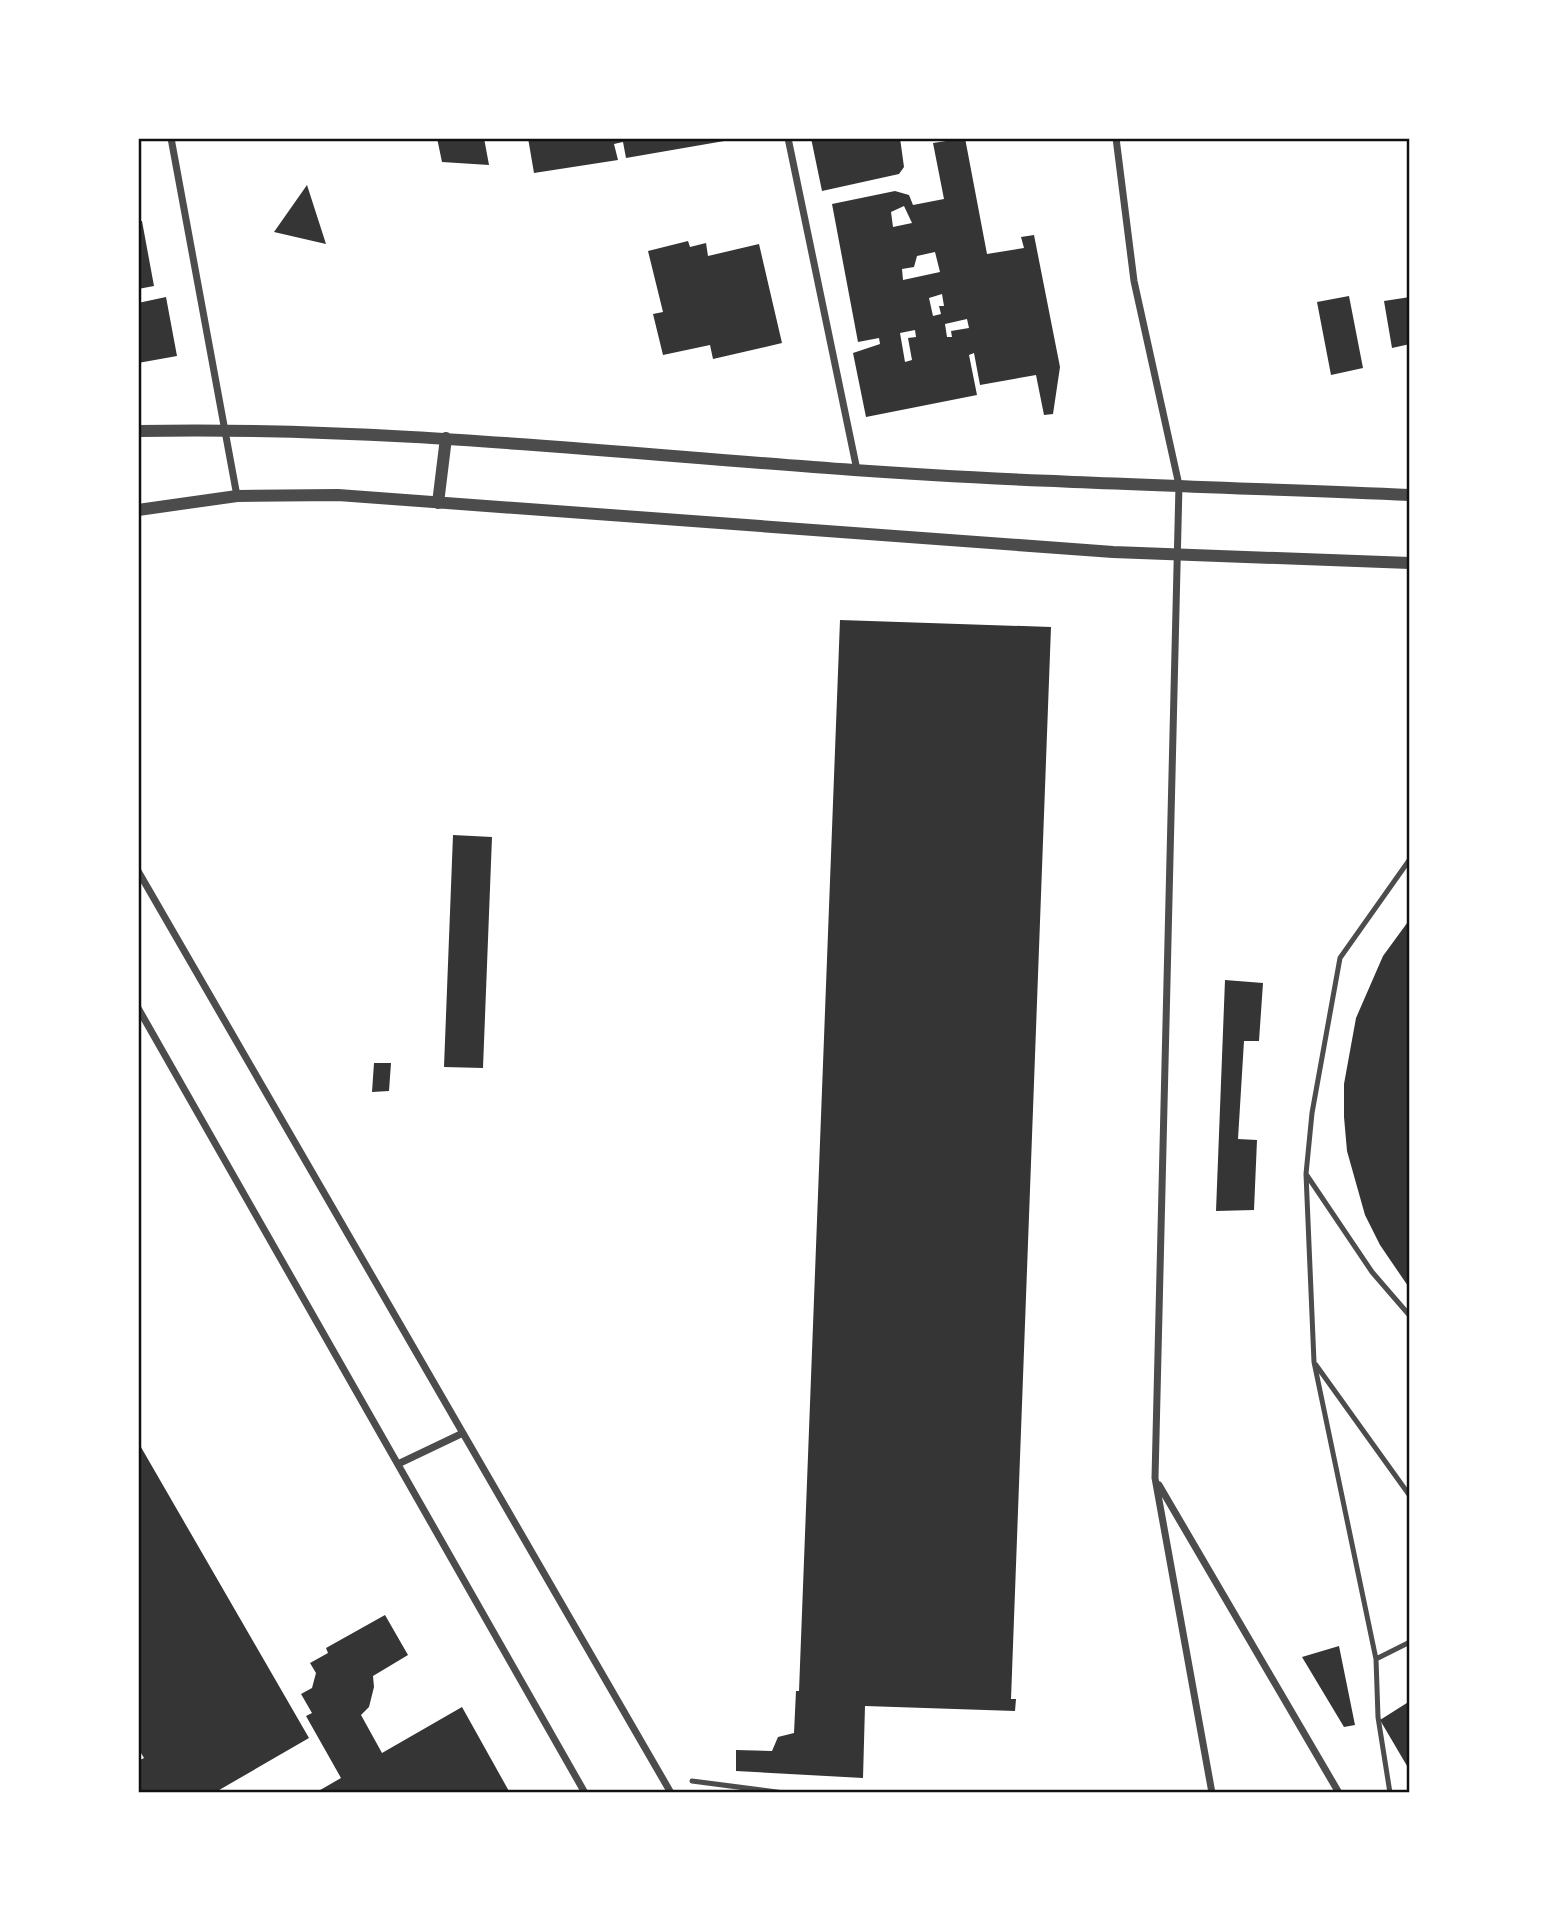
<svg xmlns="http://www.w3.org/2000/svg" width="1548" height="1931" font-family="'Open Sans',sans-serif">
  <style>
    .building { fill: #353535; fill-rule: evenodd }
    .lines { fill: none; stroke-linecap: round; stroke-linejoin: round }
    .service { stroke: #4c4c4c; stroke-width: 5 }
    .minor { stroke: #4c4c4c; stroke-width: 7 }
    .tertiary { stroke: #4c4c4c; stroke-width: 12 }
    .neatline { fill: none; stroke: #111; stroke-width: 2.5 }
  </style>
  <rect width="100%" height="100%" fill="#fff"/>
  <path class="building" d="M 437,138 L 484,138 L 489,165 L 442,162 Z
    M 528,138 L 730,138 L 730,140 L 626,158 L 623,142 L 614,144 L 618,160 L 534,173 Z
    M 811,138 L 900,138 L 904,167 L 899,174 L 822,191 Z
    M 965,138 L 987,254 L 1024,248 L 1021,237 L 1034,235 L 1060,367 L 1053,414 L 1044,415 L 1036,375 L 980,385 L 974,353 L 969,355 L 977,395 L 866,417 L 853,353 L 880,344 L 879,338 L 858,342 L 832,204 L 895,191 L 909,195 L 913,205 L 944,199 L 933,143 ZM 904,206 L 912,223 L 893,227 L 891,212 ZM 935,252 L 940,272 L 903,280 L 902,269 L 914,267 L 917,256 ZM 942,294 L 944,306 L 939,306 L 941,314 L 933,316 L 929,298 ZM 967,319 L 969,328 L 951,331 L 952,337 L 947,337 L 945,324 ZM 915,330 L 916,337 L 908,338 L 912,360 L 905,362 L 900,333 Z
    M 307,185 L 326,244 L 274,232 Z
    M 138,221 L 142,221 L 154,286 L 138,289 Z
    M 688,241 L 690,247 L 706,243 L 708,256 L 759,244 L 782,343 L 713,359 L 710,345 L 663,355 L 653,314 L 663,312 L 648,251 Z
    M 1349,296 L 1363,368 L 1331,375 L 1317,302 Z
    M 166,297 L 177,356 L 138,363 L 138,303 Z
    M 1410,297 L 1410,344 L 1392,348 L 1384,301 Z
    M 840,620 L 1051,627 L 1011,1699 L 1016,1699 L 1015,1711 L 865,1706 L 863,1778 L 736,1771 L 736,1750 L 772,1751 L 778,1737 L 794,1733 L 796,1691 L 799,1691 Z
    M 453,835 L 492,837 L 483,1068 L 444,1067 Z
    M 1410,919 L 1410,1289 L 1380,1245 L 1365,1215 L 1347,1151 L 1344,1117 L 1344,1084 L 1356,1018 L 1383,956 Z
    M 1225,980 L 1263,983 L 1259,1041 L 1244,1041 L 1238,1139 L 1257,1140 L 1254,1210 L 1216,1211 Z
    M 374,1063 L 391,1063 L 389,1091 L 372,1092 Z
    M 138,1442 L 309,1738 L 214,1793 L 138,1793 L 138,1761 L 144,1758 L 138,1748 Z
    M 385,1615 L 408,1655 L 373,1676 L 374,1687 L 369,1707 L 361,1715 L 382,1753 L 462,1707 L 510,1793 L 315,1793 L 341,1778 L 306,1716 L 312,1713 L 301,1694 L 312,1688 L 316,1673 L 310,1663 L 328,1653 L 326,1648 Z
    M 1339,1646 L 1355,1725 L 1344,1727 L 1302,1657 Z
    M 1410,1701 L 1410,1771 L 1380,1720 Z"/>
  <g class="lines">
    <path class="service" d="M 1410,859 L 1340,958 L 1312,1113 L 1306,1174 L 1372,1272 L 1410,1316
      M 1306,1174 L 1314,1362 L 1376,1659 L 1378,1717 L 1390,1793
      M 1316,1365 L 1410,1496
      M 1376,1659 L 1410,1642
      M 692,1781 L 784,1793"/>
    <path class="minor" d="M 171,138 L 237,496
      M 788,138 L 857,470
      M 1116,138 L 1134,281 L 1179,485 L 1155,1478 L 1212,1793
      M 138,871 L 671,1793
      M 138,1008 L 585,1793
      M 398,1464 L 463,1433
      M 1159,1485 L 1339,1793"/>
    <path class="tertiary" d="M 138,431 C 377,426 615,453 854,470 C 1039,483 1224,487 1410,495
      M 438,503 L 446,438
      M 138,510 L 237,496 L 338,495 L 1113,552 L 1410,563"/>
  </g>
  <rect width="1548" height="1931" fill="none" stroke="#ffffff" stroke-width="280"/>
  <rect x="140" y="140" width="1268" height="1651" class="neatline"/>
</svg>
